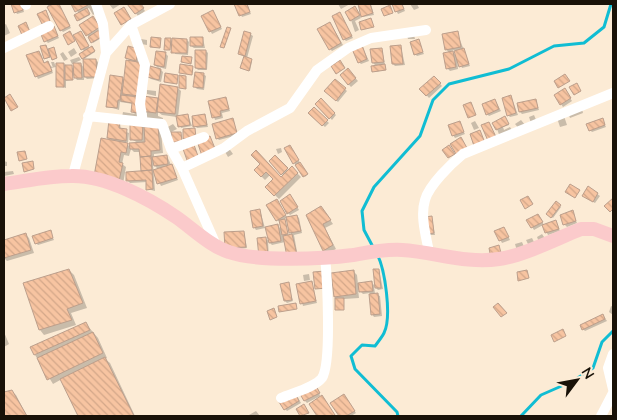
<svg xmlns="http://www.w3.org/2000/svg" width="617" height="420" font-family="Mulish,sans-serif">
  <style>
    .shadow { fill: #0003 }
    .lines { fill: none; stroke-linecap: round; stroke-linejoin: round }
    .stream { stroke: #10bdd3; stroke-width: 3 }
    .building { fill: url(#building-back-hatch); stroke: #bc9f8c }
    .minor { stroke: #fff; stroke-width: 10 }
    .major { stroke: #fbcacb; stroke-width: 14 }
  </style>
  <defs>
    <pattern id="building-back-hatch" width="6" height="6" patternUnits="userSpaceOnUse" patternTransform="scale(1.25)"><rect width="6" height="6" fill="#f7c4a1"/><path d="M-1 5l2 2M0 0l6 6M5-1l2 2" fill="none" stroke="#d3a789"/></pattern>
  </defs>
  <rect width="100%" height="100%" fill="#fcebd5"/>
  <path class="shadow" d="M 12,4 L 22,4 L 24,12 L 17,14 Z
    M 47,4 L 59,5 L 71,28 L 63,32 L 61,30 Z
    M 73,4 L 92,5 L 96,13 L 93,15 L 89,8 L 86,9 L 90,15 L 79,21 L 75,16 L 79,14 Z
    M 109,4 L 121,4 L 113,9 Z
    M 129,4 L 140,4 L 145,11 L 138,16 Z
    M 236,4 L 247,4 L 251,14 L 242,17 Z
    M 338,4 L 350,4 L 341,9 Z
    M 359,4 L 371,4 L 374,15 L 363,17 Z
    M 393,4 L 402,4 L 405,11 L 398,14 Z
    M 410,4 L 417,4 L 419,8 L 414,10 Z
    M 355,7 L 361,18 L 355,21 L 359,30 L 355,32 L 351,20 Z
    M 213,12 L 222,29 L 212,34 L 203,16 Z
    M 340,13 L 353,38 L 346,41 L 344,39 Z
    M 95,20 L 103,37 L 93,43 L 81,26 Z
    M 6,24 L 10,33 L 4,36 L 4,25 Z
    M 332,26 L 343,45 L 332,51 L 330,49 Z
    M 55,30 L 59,38 L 48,43 L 46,41 Z
    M 457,32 L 470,66 L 462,68 L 455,50 L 451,51 L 457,56 L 458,69 L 450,71 L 448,69 L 449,53 L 446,49 Z
    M 250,34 L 253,36 L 247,58 L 252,61 L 250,71 L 243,69 L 245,57 L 239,54 Z
    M 83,35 L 90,49 L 92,48 L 95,52 L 84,59 L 81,54 L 85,52 L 82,49 Z
    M 414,35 L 415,39 L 408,39 L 407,36 Z
    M 203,38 L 205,48 L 194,48 L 191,46 Z
    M 141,39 L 147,40 L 147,45 L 141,44 Z
    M 170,39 L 173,42 L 187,40 L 189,42 L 188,55 L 175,54 L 173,45 L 170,45 L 170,50 L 166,50 Z
    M 418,41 L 424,54 L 417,56 L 415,54 Z
    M 46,46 L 48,50 L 54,49 L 57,58 L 53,60 L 52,57 L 45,59 L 41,54 L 45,64 L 48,63 L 53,68 L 51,62 L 54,62 L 56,67 L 51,68 L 53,73 L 38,79 L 28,56 L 39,52 L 45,58 Z
    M 362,46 L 369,61 L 361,64 L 359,62 Z
    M 401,47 L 405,65 L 395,66 L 393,64 Z
    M 74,48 L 77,53 L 71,57 L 68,52 Z
    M 382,49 L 386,70 L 374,72 L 377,67 L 373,63 Z
    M 206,51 L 208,53 L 207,70 L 198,70 L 196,68 Z
    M 63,52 L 68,59 L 64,61 L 60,54 Z
    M 141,53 L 138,63 L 143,98 L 159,102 L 178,88 L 181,91 L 178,117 L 188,115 L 192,126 L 181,128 L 177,117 L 162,115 L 158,112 L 158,116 L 163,118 L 162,125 L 146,121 L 147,113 L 144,113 L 137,120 L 122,117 L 123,112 L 135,114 L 132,111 L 133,104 L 120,102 L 119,110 L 107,106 L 122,78 L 125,80 L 131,62 L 127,58 Z
    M 166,54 L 168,56 L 166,69 L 158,67 L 163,72 L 161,82 L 151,79 L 149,77 L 160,70 L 155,65 Z
    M 79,57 L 81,60 L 72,64 L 70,60 Z
    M 96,60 L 98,62 L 99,78 L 87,79 L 84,76 L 84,80 L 77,80 L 73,75 L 73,80 L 66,81 L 66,88 L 57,86 L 64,64 L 75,69 L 81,64 L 84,68 Z
    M 348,70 L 358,81 L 351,87 L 341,76 Z
    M 203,74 L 206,76 L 204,90 L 197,89 L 195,87 Z
    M 434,77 L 442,86 L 429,98 L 421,89 Z
    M 335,80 L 347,91 L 338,102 L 326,91 Z
    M 147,90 L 156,91 L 156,96 L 147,94 Z
    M 565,90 L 572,101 L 563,107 L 561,104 Z
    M 511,96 L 518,115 L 510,117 L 508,115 Z
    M 226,98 L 230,111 L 222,113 L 223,118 L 215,120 L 210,102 Z
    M 321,100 L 336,115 L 332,120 L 317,104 Z
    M 495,100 L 501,111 L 489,116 L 487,114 Z
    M 536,100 L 539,110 L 522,114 L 520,112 L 518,104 Z
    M 314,109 L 329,123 L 325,127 L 309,113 Z
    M 582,109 L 583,113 L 570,118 L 568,113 Z
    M 534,115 L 537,122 L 531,123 L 529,117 Z
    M 205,116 L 208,127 L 197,128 L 195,126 Z
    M 564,116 L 567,125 L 560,127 L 557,118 Z
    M 506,119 L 509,125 L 503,127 L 504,130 L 510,127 L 513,132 L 500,137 L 497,129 Z
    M 602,119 L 606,127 L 592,132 L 590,130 Z
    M 233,120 L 238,135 L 219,140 L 217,138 Z
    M 521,120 L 526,126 L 520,130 L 515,124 Z
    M 475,121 L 479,128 L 474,130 L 471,123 Z
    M 120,123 L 121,130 L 129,133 L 128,142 L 125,142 L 131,148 L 140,144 L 131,139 L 132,124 L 158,128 L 161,131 L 163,153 L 154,154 L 154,158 L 167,156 L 178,180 L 161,186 L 154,171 L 159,170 L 153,164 L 155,191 L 147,189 L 147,182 L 130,183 L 128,181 L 142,172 L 141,152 L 134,152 L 131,149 L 129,156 L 124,155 L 122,164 L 126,167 L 123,184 L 98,179 L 112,141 L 108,137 Z
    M 459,123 L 465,134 L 455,138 L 453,135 Z
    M 173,124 L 177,129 L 169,133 L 166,128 Z
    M 290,146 L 307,175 L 305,177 L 294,163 Z
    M 228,147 L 233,154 L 228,157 L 224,150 Z
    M 281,148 L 282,152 L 278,154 L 276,149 Z
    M 275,157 L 289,171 L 292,168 L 301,177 L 279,199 L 267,187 L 275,179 L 270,175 L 265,180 L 255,170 L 262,164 L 281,178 L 284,176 L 270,162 Z
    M 4,161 L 7,162 L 7,166 L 4,166 Z
    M 13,171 L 14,174 L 4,176 L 4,172 Z
    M 589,188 L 600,196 L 595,203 L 586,198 Z
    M 292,198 L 299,210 L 290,215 L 288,213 Z
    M 278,203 L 287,217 L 284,220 L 288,236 L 291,235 L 288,218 L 297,216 L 299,218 L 302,233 L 294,235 L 298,257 L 285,242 L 272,245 L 268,241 L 269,258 L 262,259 L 265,238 L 270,242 L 267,228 L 265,228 L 278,226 L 282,230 L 280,222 L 277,220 Z
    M 556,203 L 561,207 L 553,218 L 548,214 Z
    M 321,207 L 333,224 L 325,228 L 336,249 L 327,254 L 324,250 Z
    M 260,210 L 265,228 L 256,230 L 254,227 Z
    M 572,212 L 577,223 L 567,227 L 565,225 Z
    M 432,218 L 435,235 L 430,235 Z
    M 540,218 L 544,225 L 556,221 L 560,231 L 548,235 L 543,225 L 534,230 L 528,220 Z
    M 504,228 L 510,240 L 502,243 L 496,231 Z
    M 50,232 L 54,240 L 38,245 L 36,243 Z
    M 244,232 L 247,248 L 229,250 Z
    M 25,234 L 29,238 L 34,253 L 7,261 L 4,258 L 4,241 Z
    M 542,234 L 546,240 L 539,242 L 537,237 Z
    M 532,238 L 535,244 L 529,246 L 526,240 Z
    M 522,242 L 525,249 L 517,251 L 515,244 Z
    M 69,270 L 74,275 L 87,308 L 71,313 L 76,325 L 44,335 L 40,330 Z
    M 379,270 L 383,289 L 378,290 L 374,286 L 375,294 L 380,296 L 382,316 L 374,317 L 372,314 L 370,293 L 363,294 L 358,289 L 359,298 L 344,299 L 344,310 L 336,309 L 335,296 L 353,271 L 357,275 L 358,284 L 372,283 L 376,287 Z
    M 309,274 L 310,280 L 304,281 L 303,275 Z
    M 311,282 L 317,303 L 303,306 L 297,285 Z
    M 288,284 L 293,301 L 287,303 L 285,301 Z
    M 611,306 L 613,307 L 613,315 L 609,312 Z
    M 603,315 L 607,321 L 585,331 L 583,329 Z
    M 86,324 L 98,338 L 107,358 L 105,359 L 110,363 L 135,416 L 80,416 L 62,379 L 53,384 L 35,355 Z
    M 4,332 L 9,344 L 4,347 Z
    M 318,389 L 320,396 L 335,416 L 318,416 L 310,404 L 321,398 L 320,396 L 307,403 L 305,401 Z
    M 12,392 L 16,395 L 27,416 L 4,416 L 4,393 Z
    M 297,396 L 301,403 L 287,411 L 285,409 Z
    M 346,398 L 356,413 L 351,416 L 340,416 L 332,404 Z
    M 256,411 L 260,416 L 249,416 L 249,415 Z"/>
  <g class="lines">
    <path class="stream" d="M 373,247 L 364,230 L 362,211 L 374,187 L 420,136 L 433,100 L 449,84 L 509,69 L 554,46 L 584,43 L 604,27 L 611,4
      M 377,254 C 385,269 392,317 384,333 C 382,337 378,342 375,346 L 362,345 L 351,356 L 355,369 L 397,412 L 398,416
      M 521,416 L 541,395 L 573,381 L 593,368 L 602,342 L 613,331"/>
  </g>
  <path class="building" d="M 11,4 L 21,4 L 23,10 L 14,13 Z
    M 53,4 L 59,4 L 70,26 L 60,31 L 47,7 Z
    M 71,4 L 88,4 L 88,5 L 75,12 Z
    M 127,4 L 141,4 L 144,8 L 135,14 Z
    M 234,4 L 247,4 L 250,12 L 239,16 Z
    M 358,4 L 370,4 L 373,13 L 361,17 Z
    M 392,4 L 402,4 L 404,9 L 395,12 Z
    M 390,5 L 393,13 L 384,16 L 381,9 Z
    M 355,6 L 360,15 L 350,21 L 345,12 Z
    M 124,7 L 131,19 L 121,25 L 114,13 Z
    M 87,8 L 90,14 L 77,21 L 74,15 Z
    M 46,10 L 50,21 L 42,24 L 37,14 Z
    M 213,10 L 221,27 L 209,32 L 201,16 Z
    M 340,12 L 352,36 L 343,40 L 332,16 Z
    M 93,16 L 100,27 L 86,36 L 79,25 Z
    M 371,18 L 374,27 L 361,30 L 359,22 Z
    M 26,22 L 30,32 L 22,35 L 18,26 Z
    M 330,22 L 341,43 L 329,50 L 317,29 Z
    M 54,26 L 58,36 L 44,42 L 40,32 Z
    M 227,27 L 231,28 L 224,48 L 220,47 Z
    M 99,30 L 103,36 L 91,43 L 88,37 Z
    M 70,31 L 75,41 L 68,45 L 63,35 Z
    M 81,31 L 89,46 L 81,50 L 73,35 Z
    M 244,31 L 251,33 L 245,56 L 238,54 Z
    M 458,31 L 461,47 L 445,50 L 442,34 Z
    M 151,37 L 161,38 L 160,48 L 150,47 Z
    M 190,37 L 203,37 L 203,46 L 190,46 Z
    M 165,38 L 171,38 L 170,50 L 164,50 Z
    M 172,38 L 187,39 L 187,53 L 171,53 Z
    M 419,39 L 423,52 L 414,55 L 410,42 Z
    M 46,45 L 50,57 L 44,59 L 40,46 Z
    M 362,45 L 367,59 L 358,63 L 352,49 Z
    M 401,45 L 403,64 L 392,64 L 390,46 Z
    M 92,46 L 95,51 L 82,59 L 79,54 Z
    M 128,46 L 139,49 L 136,61 L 125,58 Z
    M 54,47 L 57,58 L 52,60 L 48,49 Z
    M 382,48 L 384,62 L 372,63 L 370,49 Z
    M 464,48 L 469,64 L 459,67 L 454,51 Z
    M 195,50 L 206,50 L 206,69 L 195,68 Z
    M 39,51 L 44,63 L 48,61 L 52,71 L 35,77 L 26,55 Z
    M 156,51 L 166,52 L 164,67 L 154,65 Z
    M 453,51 L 456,67 L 446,69 L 443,53 Z
    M 182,56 L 192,57 L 191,64 L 181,62 Z
    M 244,56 L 252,59 L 249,71 L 240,68 Z
    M 83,59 L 96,59 L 97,77 L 84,77 Z
    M 126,60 L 144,63 L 140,96 L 122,94 Z
    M 340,60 L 345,68 L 336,74 L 331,66 Z
    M 56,63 L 64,63 L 64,87 L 56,87 Z
    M 73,63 L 81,63 L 82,78 L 74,78 Z
    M 180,64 L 193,66 L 192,75 L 179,73 Z
    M 385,64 L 386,70 L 372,72 L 371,66 Z
    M 65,65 L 72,65 L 73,80 L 65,80 Z
    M 150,66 L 161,69 L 159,80 L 147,77 Z
    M 348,68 L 356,78 L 348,85 L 340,75 Z
    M 195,72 L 204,73 L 203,88 L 193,87 Z
    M 165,73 L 178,75 L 177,84 L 164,82 Z
    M 565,74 L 570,81 L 558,88 L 554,81 Z
    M 110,75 L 123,77 L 120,100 L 118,100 L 117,108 L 106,107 Z
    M 179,75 L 186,76 L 186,89 L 179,88 Z
    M 434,76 L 441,83 L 426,96 L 419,89 Z
    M 335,79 L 346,88 L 336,101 L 324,91 Z
    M 577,83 L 581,91 L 574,95 L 569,87 Z
    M 160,84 L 178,87 L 175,114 L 157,112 Z
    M 565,88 L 571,98 L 560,105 L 554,95 Z
    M 10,94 L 18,107 L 11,111 L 4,98 Z
    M 121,95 L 139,97 L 138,113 L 131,112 L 132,103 L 121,101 Z
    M 511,95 L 516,113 L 507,116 L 502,98 Z
    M 143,96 L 158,98 L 156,113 L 141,111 Z
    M 226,97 L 229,109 L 220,111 L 221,116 L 212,118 L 208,101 Z
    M 321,98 L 335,113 L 329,119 L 315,104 Z
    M 495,99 L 499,109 L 486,115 L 482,104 Z
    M 536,99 L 538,108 L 519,112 L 517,103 Z
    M 471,102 L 476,115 L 468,118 L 463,105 Z
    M 314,107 L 328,120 L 322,126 L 308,113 Z
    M 188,114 L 190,125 L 178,127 L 176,116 Z
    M 205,114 L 207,125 L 193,127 L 192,116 Z
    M 505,116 L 509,124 L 496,130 L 492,123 Z
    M 233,118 L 237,133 L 216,139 L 212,124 Z
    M 603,118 L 605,125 L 589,131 L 586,124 Z
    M 109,120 L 120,122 L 119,128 L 127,129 L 126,141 L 107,138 Z
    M 460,121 L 464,132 L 452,136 L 448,125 Z
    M 489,122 L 497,139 L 489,143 L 481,125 Z
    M 130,123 L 143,123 L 142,140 L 130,140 Z
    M 158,126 L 160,150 L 151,151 L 151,156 L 140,157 L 139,149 L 130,149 L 129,143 L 145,142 L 144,127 Z
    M 195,128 L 196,138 L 183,139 L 183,129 Z
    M 480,130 L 485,143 L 474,146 L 470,134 Z
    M 171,132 L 181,132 L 182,142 L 172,142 Z
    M 210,136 L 216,151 L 202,156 L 197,141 Z
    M 461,137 L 467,148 L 456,154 L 450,144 Z
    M 101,138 L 128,143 L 126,153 L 121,152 L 119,162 L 123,163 L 119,181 L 94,176 Z
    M 193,142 L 199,159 L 188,163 L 182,146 Z
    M 290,145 L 299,160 L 293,164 L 284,148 Z
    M 449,145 L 455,154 L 448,158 L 442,150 Z
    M 256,150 L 281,177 L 292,166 L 298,173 L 274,196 L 265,187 L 273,179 L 266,172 L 261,177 L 254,170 L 260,164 L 251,155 Z
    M 25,151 L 27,159 L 19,161 L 17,152 Z
    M 167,155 L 168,164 L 154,166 L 152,157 Z
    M 275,155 L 288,168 L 281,175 L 269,161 Z
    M 151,156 L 152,170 L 141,171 L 140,157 Z
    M 33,161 L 34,169 L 24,172 L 22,163 Z
    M 300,162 L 308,174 L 303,177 L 295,165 Z
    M 172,164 L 177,178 L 157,184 L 153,170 Z
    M 152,170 L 153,189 L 146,190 L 146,180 L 126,181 L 126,172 Z
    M 570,184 L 580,190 L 575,198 L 565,192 Z
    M 588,186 L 598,193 L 593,202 L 582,196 Z
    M 290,194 L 298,207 L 287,214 L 280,201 Z
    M 528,196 L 533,204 L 525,209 L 520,200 Z
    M 613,198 L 613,209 L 610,212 L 604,206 Z
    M 277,199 L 286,215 L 276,221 L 266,205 Z
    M 556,201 L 561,205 L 551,218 L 546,214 Z
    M 321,206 L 331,220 L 323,224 L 333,245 L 323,251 L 306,215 Z
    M 260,209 L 263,226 L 253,228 L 250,211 Z
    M 573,210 L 576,221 L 563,225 L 560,215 Z
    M 538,214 L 543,222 L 531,228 L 526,220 Z
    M 297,215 L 301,231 L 289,233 L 286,217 Z
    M 432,216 L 434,233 L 427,234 L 425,217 Z
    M 285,219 L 288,234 L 282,235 L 279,220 Z
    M 556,220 L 559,229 L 545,233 L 542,225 Z
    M 278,224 L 281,241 L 269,243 L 265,227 Z
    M 504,227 L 509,237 L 499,241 L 494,231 Z
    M 51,230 L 53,238 L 35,244 L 32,236 Z
    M 244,231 L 246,247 L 225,248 L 224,232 Z
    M 26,233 L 31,250 L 4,258 L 4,240 Z
    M 292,234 L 297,255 L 287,257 L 283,236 Z
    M 266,237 L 268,256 L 259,257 L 257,238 Z
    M 499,245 L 502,257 L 491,259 L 489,248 Z
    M 69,269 L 83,303 L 67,309 L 72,320 L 39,330 L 23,283 Z
    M 373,269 L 379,269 L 381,288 L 375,288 Z
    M 354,270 L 356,294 L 334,297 L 331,273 Z
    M 527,270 L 529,278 L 518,281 L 517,272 Z
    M 325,271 L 327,288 L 315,289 L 313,272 Z
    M 312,281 L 316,301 L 300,304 L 296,284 Z
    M 372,281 L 373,291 L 359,292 L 358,283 Z
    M 289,282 L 292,300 L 284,301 L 280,284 Z
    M 378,293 L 380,314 L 371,315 L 369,294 Z
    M 335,298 L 344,298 L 344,310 L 335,310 Z
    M 296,303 L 297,309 L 279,312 L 278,306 Z
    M 498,303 L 507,313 L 501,317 L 493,307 Z
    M 274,308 L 277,317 L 270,320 L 267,311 Z
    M 603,314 L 605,319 L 582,330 L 580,325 Z
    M 86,322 L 90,330 L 34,355 L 30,347 Z
    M 563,329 L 566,336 L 554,342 L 551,335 Z
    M 93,332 L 103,353 L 47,380 L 37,358 Z
    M 105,357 L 134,416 L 78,416 L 60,379 Z
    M 316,386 L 320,393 L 304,401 L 300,394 Z
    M 12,390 L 27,416 L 4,416 L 4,392 Z
    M 295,393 L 299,401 L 284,410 L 279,402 Z
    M 344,394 L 355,411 L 346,416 L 339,416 L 330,403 Z
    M 322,395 L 335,415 L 333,416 L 317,416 L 309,404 Z
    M 304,404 L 309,413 L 300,416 L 296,409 Z"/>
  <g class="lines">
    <path class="minor" d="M 25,4 L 26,5
      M 96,4 L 103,24 L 106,53
      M 131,25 L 145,65 L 140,104 L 143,122
      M 4,48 L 49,26
      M 88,116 L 162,124 L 171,149 L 182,168
      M 171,149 L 204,137
      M 73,175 L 106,53 L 131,25 L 170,4
      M 216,245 L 182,168 L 224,148 L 247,131 L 290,108 L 317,70 L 348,48 L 371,38 L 426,30
      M 429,252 C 426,236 420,216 425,200 C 429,185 451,164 463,154 L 613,93
      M 613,354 L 608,368 L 613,389
      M 281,398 C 292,393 314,388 322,378 C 332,363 327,277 325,256
      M 601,416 L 613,393"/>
    <path class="major" d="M 4,184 C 26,181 48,176 71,176 C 105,175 148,198 176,217 C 192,228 210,246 229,252 C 256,262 324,259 353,255 C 370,252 385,249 402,250 C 435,252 466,264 499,259 C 523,256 558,238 581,229 L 594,229 L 613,236"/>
  </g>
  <rect width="617" height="420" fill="none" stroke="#191208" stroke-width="10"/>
  <g transform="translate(577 380) rotate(58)" stroke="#fcebd5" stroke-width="4" paint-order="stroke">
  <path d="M0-4L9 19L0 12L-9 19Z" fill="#191208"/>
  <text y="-8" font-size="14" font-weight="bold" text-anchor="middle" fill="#191208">N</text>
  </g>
</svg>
